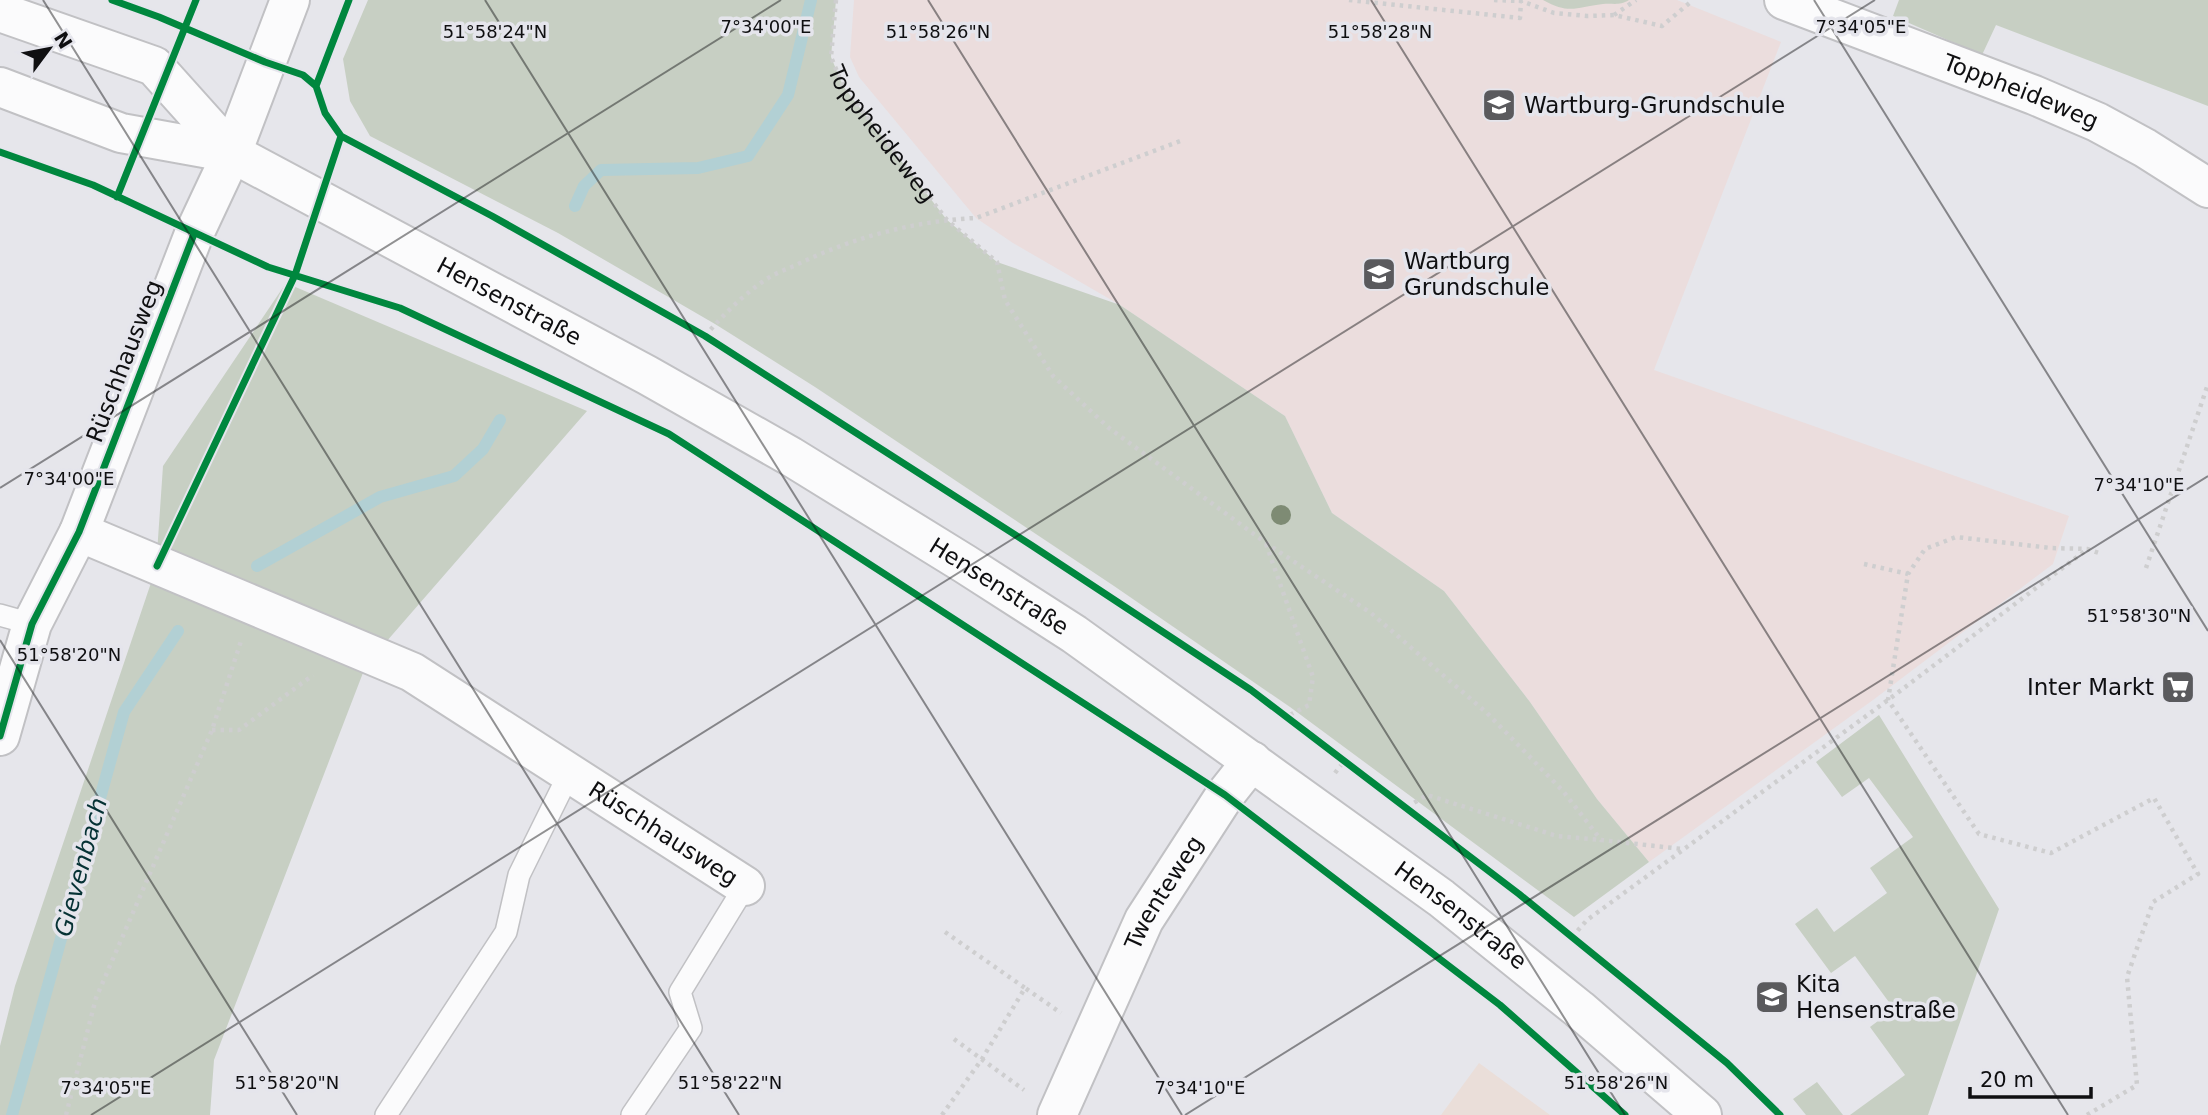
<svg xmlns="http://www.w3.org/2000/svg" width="2208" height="1115" font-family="'DejaVu Sans',sans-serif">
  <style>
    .industrial { fill: #eaded9 }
    .education { fill: #ebdddd }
    .green { fill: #c7cfc3 }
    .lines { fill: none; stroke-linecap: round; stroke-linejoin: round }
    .stream { stroke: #b2d0d4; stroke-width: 12 }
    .service-casing { stroke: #c1c1c4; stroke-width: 24 }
    .minor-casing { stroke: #c1c1c4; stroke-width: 42 }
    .tertiary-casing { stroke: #c1c1c4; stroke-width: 42 }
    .secondary-casing { stroke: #c1c1c4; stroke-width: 42 }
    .path { stroke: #cececf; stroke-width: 4.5; stroke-dasharray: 3.5 5; stroke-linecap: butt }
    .service { stroke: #fbfbfc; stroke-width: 21 }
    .minor { stroke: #fbfbfc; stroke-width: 38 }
    .tertiary { stroke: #fbfbfc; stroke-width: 38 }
    .secondary { stroke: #fbfbfc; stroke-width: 38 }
    .cycleway-casing { stroke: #e5e5ec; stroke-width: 11 }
    .cycleway { stroke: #00873e; stroke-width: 7 }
    .tree { fill: #7e8b74 }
    .ticks { fill: none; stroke: #0f0f11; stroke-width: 2; stroke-opacity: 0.45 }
    .labels { text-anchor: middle; stroke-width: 7; stroke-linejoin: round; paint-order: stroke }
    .street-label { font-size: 23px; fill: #0f0f11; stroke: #e5e5ec }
    .poi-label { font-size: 23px; fill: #0f0f11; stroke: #e5e5ec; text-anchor: start }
    .water-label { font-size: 24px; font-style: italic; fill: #053134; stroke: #e5e5ec }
    .ticks-label { font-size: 18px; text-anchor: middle; fill: #0f0f11; stroke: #e5e5ec; stroke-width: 7; stroke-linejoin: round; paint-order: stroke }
  </style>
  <rect width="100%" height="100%" fill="#e6e6eb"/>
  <path class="industrial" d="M 1479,1063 L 1550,1115 L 1441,1115 Z"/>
  <path class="education" d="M 854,0 L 1677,0 L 1781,42 L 1654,370 L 2069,516 L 2053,564 L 1873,700 L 1649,862 L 1597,799 L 1530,702 L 1444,591 L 1332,513 L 1285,416 L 1120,305 L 1013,243 L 976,218 L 859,77 L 850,57 Z"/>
  <path class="green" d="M 368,0 L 836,0 L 831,57 L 843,86 L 947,220 L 997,262 L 1120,305 L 1285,416 L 1332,513 L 1444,591 L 1530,702 L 1597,799 L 1649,862 L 1574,917 L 1290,707 L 1114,586 L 815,387 L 715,324 L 558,233 L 370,136 L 350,101 L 343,59 Z
    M 1543,0 L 1629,0 C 1619,6 1614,3 1603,4 C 1576,7 1570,15 1543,0 Z
    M 1899,0 L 2208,0 L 2208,106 L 1996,25 L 1982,55 L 1893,16 Z
    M 286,283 L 587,411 L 366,665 L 214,1060 L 210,1115 L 0,1115 L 0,1046 L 15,986 L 156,568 L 163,466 Z
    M 1879,715 L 1999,909 L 1928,1115 L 1850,1115 L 1905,1075 L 1870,1027 L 1894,1009 L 1855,956 L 1831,973 L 1795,924 L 1817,908 L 1834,932 L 1887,893 L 1870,868 L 1913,837 L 1869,778 L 1842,797 L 1816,762 Z
    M 1817,1082 L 1843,1115 L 1806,1115 L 1793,1099 Z"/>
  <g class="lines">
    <path class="stream" d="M 575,206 L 584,186 L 601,170 L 698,168 L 748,156 L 788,95 L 811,0
      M 257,566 L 380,497 L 454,476 L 483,449 L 500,420
      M 12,1115 L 124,712 L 178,631"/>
    <g class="service-casing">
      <path id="service" d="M 0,615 L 32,624
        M 386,1115 L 506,932 L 519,875 L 570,772
        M 632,1115 L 691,1028 L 680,992 L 745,886"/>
    </g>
    <g class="minor-casing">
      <g id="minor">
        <path id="s2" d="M 1784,0 L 2034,95 L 2097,122 L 2145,148 L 2208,188"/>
        <path id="s3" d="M 79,532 L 412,672 L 745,886"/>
        <path d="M 0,736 L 32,624 L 79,532 L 194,234 L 232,153"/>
        <path id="s4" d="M 1057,1115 L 1144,920 L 1225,795 L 1252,761"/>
      </g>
    </g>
    <g class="tertiary-casing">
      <path id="tertiary" d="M 0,12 L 154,66 L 232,153
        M 0,87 L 121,133 L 232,153"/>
    </g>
    <g class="secondary-casing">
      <g id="secondary">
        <path id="s5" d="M 290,0 L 232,153 L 647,375 L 790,456 L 965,564 L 1074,634 L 1441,898 L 1579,1009 L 1702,1115"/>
      </g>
    </g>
    <g class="path">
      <path id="s1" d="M 836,0 L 831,57 L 843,86 L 947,220 L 997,262 L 1005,300 L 1053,376 L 1109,428 L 1266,543 L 1371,613 L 1487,713 L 1563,791 L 1601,840 L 1682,849"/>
      <path d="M 1349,0 L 1520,18 L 1521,1 L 1554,13 L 1587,16 L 1614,15 L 1662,26 L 1693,0"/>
      <path d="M 1494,0 L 1521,1"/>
      <path d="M 1614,15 L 1636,0"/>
      <path d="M 705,336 C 723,315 742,296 765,280 C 774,274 784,270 794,266 C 851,238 913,221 976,218 L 1183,140"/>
      <path d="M 1266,544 L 1313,677 L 1309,705 L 1286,717"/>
      <path d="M 1864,564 L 1908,574"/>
      <path d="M 2146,568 L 2208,384"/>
      <path d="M 212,730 L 239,730 L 313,675"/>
      <path d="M 1335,773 L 1345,760"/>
      <path d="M 1407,807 L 1427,795 L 1557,836 L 1601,840"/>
      <path d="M 945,932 L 1025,988"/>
      <path d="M 1572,937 L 1587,920 L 1888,700 L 2085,551"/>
      <path d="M 954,1039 L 1024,1090"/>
      <path d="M 66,1115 L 96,998 L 212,730 L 241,641"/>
      <path d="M 942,1115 L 982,1059 L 1025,988 L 1061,1013"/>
      <path d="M 2087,1115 L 2137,1085 L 2127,977 L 2153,902 L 2198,874 L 2154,798 L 2051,853 L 1979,834 L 1888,700 L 1908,574 L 1925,549 L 1956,537 L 2051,548 L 2087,549 L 2099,553"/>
    </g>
    <use href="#service" class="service"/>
    <use href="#minor" class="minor"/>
    <use href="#tertiary" class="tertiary"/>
    <use href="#secondary" class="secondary"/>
    <g class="cycleway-casing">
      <path id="cycleway" d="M 112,0 L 159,17 L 265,62 L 303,75 L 316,86 L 325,113 L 341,136 L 492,216 L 705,336 L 1031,545 L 1251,690 L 1519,894 L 1727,1063 L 1780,1115
        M 316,86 L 349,0
        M 0,152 L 93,185 L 268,267 L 400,308 L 669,434 L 1225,795 L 1500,1005 L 1625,1115
        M 117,197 L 196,0
        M 157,566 L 295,275 L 341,136
        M 0,736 L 32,624 L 79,532 L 194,234"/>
    </g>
    <use href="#cycleway" class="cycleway"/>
  </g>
  <circle class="tree" cx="1281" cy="515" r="10"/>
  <path class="ticks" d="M 43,0 L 739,1115M 485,0 L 1182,1115M 928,0 L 1625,1115M 1371,0 L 2068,1115M 1814,0 L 2208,631M 0,488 L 781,0M 0,640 L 297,1115M 91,1115 L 1875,0M 1185,1115 L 2208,476"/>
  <defs>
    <g id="school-square" transform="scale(1.75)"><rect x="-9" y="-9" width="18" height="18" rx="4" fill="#5a5a5d" stroke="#e5e5ec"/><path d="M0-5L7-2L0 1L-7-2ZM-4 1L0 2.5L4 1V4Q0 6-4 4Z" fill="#fff"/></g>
    <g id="supermarket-square" transform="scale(1.75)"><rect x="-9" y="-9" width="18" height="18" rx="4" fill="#5a5a5d" stroke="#e5e5ec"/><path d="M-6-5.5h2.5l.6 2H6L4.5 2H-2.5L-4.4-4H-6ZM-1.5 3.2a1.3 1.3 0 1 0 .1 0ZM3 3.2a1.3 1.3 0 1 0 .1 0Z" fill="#fff"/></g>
  </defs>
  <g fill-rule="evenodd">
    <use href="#school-square" x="1499" y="105"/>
    <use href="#school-square" x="1379" y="274"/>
    <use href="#supermarket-square" x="2178" y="687"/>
    <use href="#school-square" x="1772" y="997"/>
  </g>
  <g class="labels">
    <g class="street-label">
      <text dy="8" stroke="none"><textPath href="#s2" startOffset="254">Toppheideweg</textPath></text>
      <text dy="8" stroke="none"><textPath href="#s1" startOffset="150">Toppheideweg</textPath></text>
      <text dy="8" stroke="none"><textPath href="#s5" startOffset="478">Hensenstraße</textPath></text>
      <text transform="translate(124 361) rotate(-69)" y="8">Rüschhausweg</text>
      <text dy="8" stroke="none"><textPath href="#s5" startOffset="1045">Hensenstraße</textPath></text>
      <text dy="8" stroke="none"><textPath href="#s3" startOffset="660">Rüschhausweg</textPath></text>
      <text dy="8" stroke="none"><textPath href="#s4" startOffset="247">Twenteweg</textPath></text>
      <text dy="8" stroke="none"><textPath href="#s5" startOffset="1612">Hensenstraße</textPath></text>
    </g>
    <g class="poi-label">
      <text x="1524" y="113">Wartburg-Grundschule</text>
      <text x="1404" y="269">Wartburg<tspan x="1404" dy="26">Grundschule</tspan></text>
      <text x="2154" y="695" text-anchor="end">Inter Markt</text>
      <text x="1796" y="992">Kita<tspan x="1796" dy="26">Hensenstraße</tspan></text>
    </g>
    <g class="water-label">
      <text transform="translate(81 867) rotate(-75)" y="8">Gievenbach</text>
    </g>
  </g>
  <g class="ticks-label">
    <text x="1861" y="33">7°34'05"E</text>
    <text x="766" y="33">7°34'00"E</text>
    <text x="495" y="38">51°58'24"N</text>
    <text x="938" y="38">51°58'26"N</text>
    <text x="1380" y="38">51°58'28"N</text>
    <text x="69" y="485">7°34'00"E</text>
    <text x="2139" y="491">7°34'10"E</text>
    <text x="2139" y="622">51°58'30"N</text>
    <text x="69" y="661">51°58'20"N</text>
    <text x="287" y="1089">51°58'20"N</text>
    <text x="730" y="1089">51°58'22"N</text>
    <text x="1616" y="1089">51°58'26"N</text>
    <text x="106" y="1094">7°34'05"E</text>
    <text x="1200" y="1094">7°34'10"E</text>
  </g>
  <g transform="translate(49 49) rotate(58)" stroke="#e5e5ec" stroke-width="5" paint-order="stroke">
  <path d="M0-5L12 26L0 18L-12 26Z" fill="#0f0f11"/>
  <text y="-10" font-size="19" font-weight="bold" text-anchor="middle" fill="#0f0f11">N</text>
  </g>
  <path d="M1970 1087v10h121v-10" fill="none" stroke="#0f0f11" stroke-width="3.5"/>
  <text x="1980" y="1087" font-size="21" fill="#0f0f11" stroke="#e5e5ec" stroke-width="5" paint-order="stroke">20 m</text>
</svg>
